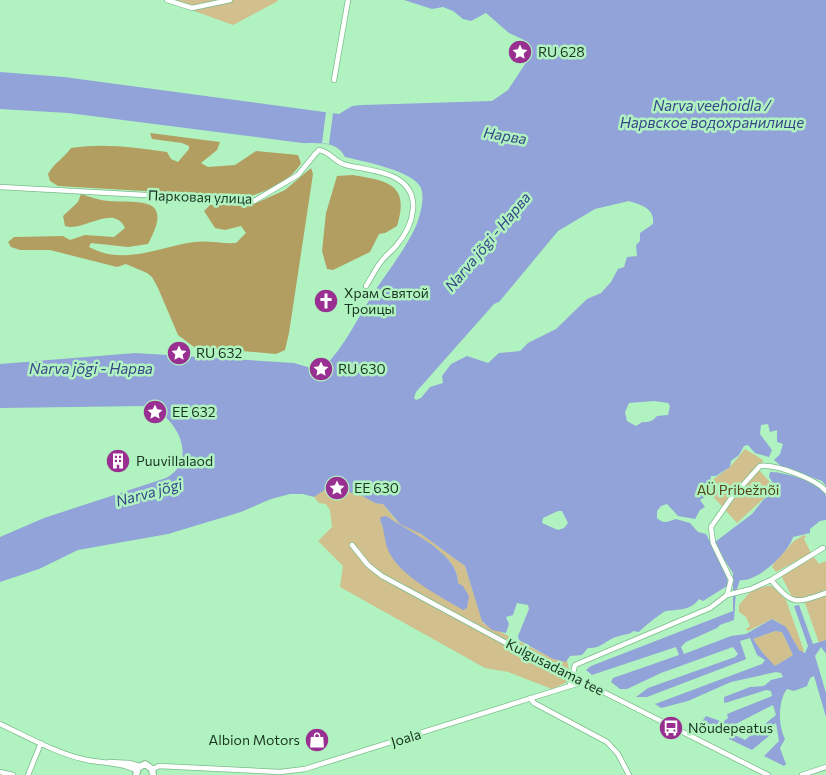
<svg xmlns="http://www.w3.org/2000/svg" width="826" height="775" font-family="Commissioner,sans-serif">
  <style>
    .green { fill: #d1bf8d; fill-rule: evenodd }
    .forest { fill: #b39e62 }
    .water { fill: #92a3d9; fill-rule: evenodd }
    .pier { fill: #b0f3c0 }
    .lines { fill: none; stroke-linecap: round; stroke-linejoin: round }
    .street-casing { stroke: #7bbc8b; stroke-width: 6 }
    .secondary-casing { stroke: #7bbc8b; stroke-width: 8 }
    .street { stroke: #fff; stroke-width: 4.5 }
    .secondary { stroke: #fff; stroke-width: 6 }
    .labels { text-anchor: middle; stroke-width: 5; stroke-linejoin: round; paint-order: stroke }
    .poi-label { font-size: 14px; fill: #1a3521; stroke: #b0f3c0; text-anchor: start }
    .street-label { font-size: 14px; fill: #1a3521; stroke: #b0f3c0 }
    .park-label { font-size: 14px; fill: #574718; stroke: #b0f3c0 }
    .water-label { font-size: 15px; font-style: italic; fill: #374689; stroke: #b0f3c0 }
  </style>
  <rect width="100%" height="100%" fill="#b0f3c0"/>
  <path class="green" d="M 164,0 L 277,0 L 278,1 L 233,25 Z
    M 745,449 L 763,460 L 760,471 L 775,488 L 737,523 L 708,491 L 711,481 L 730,467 Z
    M 343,485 L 351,493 C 364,493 371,505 383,504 L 396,520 L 421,534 L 465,566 L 483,623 L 554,659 L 567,661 L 569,669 L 567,682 L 552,689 L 508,672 L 485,668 L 340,587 L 343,566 L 318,541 L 332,527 L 330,510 L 326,504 L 319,503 L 314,497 L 329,487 ZM 386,516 C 407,531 460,554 458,583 L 460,585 L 463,609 L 431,589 L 385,532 L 380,520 Z
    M 804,535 L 806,537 L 804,539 L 811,553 L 776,572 L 772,567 L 774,563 L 794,541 Z
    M 814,557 L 819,564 L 826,561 L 826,640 L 819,643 L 805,603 L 800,599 L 793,599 L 781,575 Z
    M 767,586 L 772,586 L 786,600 L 804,651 L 801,653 C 791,641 788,624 772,619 L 748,631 L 746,629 L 750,626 L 746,617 L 739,612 L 739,605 L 751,591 Z
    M 775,631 L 782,632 L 793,655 L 775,666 L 768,660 L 753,639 Z"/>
  <path class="forest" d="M 150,133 L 220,142 L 217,150 L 201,163 L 208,167 L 235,165 L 256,151 L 298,155 L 301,163 C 291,181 266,192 247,197 L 58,186 L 50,181 L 48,174 C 54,163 64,158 71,148 C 103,143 135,147 167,152 L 171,159 L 178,162 L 189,149 L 189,146 L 182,143 L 152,139 Z
    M 311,168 L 313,174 L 289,333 L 285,350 L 276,354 L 194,347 L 178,335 L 158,288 L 152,277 L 147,273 L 126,264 L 117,267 L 50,250 L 20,250 L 11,247 L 8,242 L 14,237 L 63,236 L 70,240 L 85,235 L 114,237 L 125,228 C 113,203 83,233 65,226 L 63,216 L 78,202 L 81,194 C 90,197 99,200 108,201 C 142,203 174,196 148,244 L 128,247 L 91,243 L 89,247 C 124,266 158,247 194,242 C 208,240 222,244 236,243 L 246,233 L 241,226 L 225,230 L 215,228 L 204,211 L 210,205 L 254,204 L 285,190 Z
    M 353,175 C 388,181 410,184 397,226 L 385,233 L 379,234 L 370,252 L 333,270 L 327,269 L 322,251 L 326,213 L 337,176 Z"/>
  <path class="water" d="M 404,0 L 826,0 L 826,486 L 822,481 L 781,466 L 774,460 L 780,454 L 783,444 L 777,442 L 777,430 L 770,432 L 768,424 L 761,425 L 760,434 L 772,450 L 769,457 L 755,453 L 748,445 L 744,446 L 739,455 L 731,461 L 730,467 L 716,476 L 711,476 L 708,495 L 700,500 L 705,507 L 700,510 L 695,519 L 678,516 L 667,504 L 661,506 L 657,511 L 657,518 C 664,525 668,521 676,519 L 690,523 L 698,532 L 706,534 L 728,576 L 727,586 L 703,601 L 699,599 C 690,611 679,609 666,611 C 662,612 640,630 639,632 L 633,631 C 630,635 625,634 619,636 C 605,640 601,649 588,648 L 582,655 L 570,656 L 566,662 L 553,659 L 519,640 L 518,636 L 529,609 L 528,605 L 517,603 L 513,615 L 506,617 L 509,624 L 506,633 L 492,630 L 482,621 L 465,566 L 421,534 L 400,524 L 383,504 C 371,505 364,493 351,493 L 343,485 L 329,487 L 314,497 L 303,494 L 290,494 L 271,499 L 241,512 L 168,534 L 78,550 L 39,569 L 0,582 L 0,537 L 44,518 L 166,478 C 200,460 176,415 147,406 L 0,408 L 0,364 L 135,353 L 294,363 L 311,368 L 324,367 C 345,346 357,319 373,294 C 387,272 405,250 416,226 C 420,216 425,199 421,188 C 414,171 362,161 345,157 C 337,140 317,144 302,143 L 68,113 L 0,109 L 0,72 L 64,77 L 339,114 L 352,106 L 362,105 L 492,101 L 508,90 L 527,61 L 524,40 L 509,33 L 486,13 L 471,21 L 463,19 L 453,11 L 443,7 L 432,9 ZM 629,201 C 641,205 655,208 653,224 L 640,233 L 640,241 L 636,245 L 637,256 L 627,257 L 624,267 L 618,269 L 611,282 L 601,293 L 587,299 L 556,329 L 528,343 L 520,351 L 499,353 L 488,363 L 467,356 L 451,364 L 442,376 L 443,383 L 430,387 L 421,398 L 416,400 L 414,398 L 416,392 L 494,304 L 499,302 L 558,231 L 595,209 ZM 654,401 L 668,403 L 670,406 L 668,415 L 657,416 C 653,421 648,423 642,422 L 636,426 L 627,421 L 625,412 L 629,403 ZM 558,511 L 562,511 L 568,523 L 564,528 L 558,530 L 542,523 L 543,518 Z
    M 770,472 C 782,471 823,483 826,496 C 826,503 826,512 826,520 L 820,521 L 810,529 L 810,533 L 793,537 C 789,552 757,583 740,580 L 736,592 L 734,620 L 720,625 L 717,628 L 686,642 L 681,647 L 684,654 L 731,636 L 746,634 L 772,619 L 786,627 L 799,650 L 805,653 L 808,646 L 794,606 L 799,605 L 813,644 L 826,640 L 826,654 L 821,647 L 815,656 L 826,693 L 826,717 L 814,676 L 810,678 L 807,686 L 794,691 L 787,689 C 778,700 778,726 785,739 L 780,748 L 786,764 L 784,766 L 764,756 L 779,741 L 776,723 L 772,726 L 775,731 L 752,750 L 729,739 L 729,737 L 735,735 L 745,740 L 776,715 L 773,705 L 718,733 L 701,723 L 706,716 L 723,722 L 728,718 L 727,714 L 772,696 L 771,691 L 766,690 L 725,703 L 724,702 L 724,697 L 750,687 L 764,686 L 771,680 L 783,677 L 781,673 L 776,672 L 731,682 L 688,701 L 661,708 L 655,704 L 762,664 L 765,660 L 757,655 L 750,638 L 740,641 L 746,659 L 744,660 L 647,697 L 636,697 L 648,688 L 735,657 L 738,654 L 733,647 L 661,673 L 627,689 L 620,689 L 611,682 L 613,678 L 679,655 L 676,647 L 592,675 L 586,670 L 591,666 L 733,611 L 733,573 L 721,555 L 715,542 L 752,514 L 764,499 L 777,489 L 769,477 ZM 775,631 L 782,632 L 793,655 L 775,666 L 762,652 L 753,639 Z
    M 386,516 C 408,531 459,553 458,583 L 463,586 L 469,596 L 467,608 L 463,610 C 440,596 399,576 388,550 C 384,540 385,530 380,520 L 381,517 Z"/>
  <path class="pier" d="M 326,112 L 333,113 L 329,144 L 322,143 Z"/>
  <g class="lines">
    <g class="street-casing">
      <path id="street" d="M 167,0 L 192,8 L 230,0
        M 334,80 L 348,0
        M 0,187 L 254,201 L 298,175 L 316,153 L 319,150 C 331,152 335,163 346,165 C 362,169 379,170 394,177 C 424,192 414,225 396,246 C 391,252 385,256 380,263 C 375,270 371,278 366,286
        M 352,545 L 368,565 L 382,576 L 508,644 L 768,775
        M 771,580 C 793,605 794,604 826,593
        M 727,595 L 731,580 L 713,543 L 711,527 L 732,497 L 760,466 C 776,464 816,479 826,491
        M 570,685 L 575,665 L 710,608 L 727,595 L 751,589 L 771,580 L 823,548
        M 530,698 L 534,703 L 607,742 L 618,754 L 629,775
        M 0,724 C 28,737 57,754 87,760 C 100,763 128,763 136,771
        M 109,762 L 129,763 L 140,766
        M 153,769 L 159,766 L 280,772 L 305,769 L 583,682
        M 0,772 L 13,775
        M 28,775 L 41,743
        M 802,775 L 826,767"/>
    </g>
    <g class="secondary-casing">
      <path id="secondary" d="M 136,775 L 138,768 L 145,764 L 152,769 L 153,775"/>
    </g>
    <use href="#street" class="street"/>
    <use href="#secondary" class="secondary"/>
  </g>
  <defs>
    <g id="sight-disc" transform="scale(1.25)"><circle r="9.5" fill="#992f91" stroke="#b0f3c0"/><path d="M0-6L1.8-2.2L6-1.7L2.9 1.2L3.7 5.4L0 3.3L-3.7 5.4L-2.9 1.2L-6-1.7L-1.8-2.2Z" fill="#fff"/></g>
    <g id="church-disc" transform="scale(1.25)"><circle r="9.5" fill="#992f91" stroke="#b0f3c0"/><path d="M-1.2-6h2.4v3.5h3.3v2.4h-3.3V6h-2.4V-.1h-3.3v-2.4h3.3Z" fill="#fff"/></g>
    <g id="building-disc" transform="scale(1.25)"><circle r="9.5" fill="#992f91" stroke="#b0f3c0"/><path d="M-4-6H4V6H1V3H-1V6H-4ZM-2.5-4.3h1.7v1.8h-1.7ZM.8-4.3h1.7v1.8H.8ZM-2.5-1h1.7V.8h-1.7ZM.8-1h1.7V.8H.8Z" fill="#fff"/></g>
    <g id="bus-disc" transform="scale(1.25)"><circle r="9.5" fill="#992f91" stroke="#b0f3c0"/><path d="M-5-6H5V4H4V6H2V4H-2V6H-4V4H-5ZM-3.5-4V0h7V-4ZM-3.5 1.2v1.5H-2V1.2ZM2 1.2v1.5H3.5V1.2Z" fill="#fff"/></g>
    <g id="shop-disc" transform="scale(1.25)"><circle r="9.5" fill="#992f91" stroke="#b0f3c0"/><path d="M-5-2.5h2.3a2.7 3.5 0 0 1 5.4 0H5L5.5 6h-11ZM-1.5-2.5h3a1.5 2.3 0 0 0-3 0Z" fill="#fff"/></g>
  </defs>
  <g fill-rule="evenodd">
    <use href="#sight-disc" x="520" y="52"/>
    <use href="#church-disc" x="326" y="301"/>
    <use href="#sight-disc" x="179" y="353"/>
    <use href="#sight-disc" x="321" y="369"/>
    <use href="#sight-disc" x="155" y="412"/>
    <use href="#building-disc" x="118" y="461"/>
    <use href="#sight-disc" x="337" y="488"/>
    <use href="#bus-disc" x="671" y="728"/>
    <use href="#shop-disc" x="317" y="740"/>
  </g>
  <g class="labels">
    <g class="poi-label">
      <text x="538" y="57">RU 628</text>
      <text x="344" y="298">Храм Святой<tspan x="344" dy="16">Троицы</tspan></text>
      <text x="196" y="358">RU 632</text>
      <text x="338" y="374">RU 630</text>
      <text x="172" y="417">EE 632</text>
      <text x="136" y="466">Puuvillalaod</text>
      <text x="354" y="493">EE 630</text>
      <text x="688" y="733">Nõudepeatus</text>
      <text x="300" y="745" text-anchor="end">Albion Motors</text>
    </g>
    <g class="street-label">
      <text transform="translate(200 197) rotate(2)" y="5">Парковая улица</text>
      <text transform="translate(555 667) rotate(27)" y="5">Kulgusadama tee</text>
      <text transform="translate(406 738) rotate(-17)" y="5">Joala</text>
    </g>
    <g class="park-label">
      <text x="738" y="495">AÜ Pribežnõi</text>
    </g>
    <g class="water-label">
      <text x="712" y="111">Narva veehoidla /<tspan x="712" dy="17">Нарвское водохранилище</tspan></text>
      <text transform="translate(505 136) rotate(9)" y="5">Нарва</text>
      <text transform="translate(488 242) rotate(-50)" y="5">Narva jõgi - Нарва</text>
      <text x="91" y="374">Narva jõgi - Нарва</text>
      <text transform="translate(149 493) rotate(-15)" y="5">Narva jõgi</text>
    </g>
  </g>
</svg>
